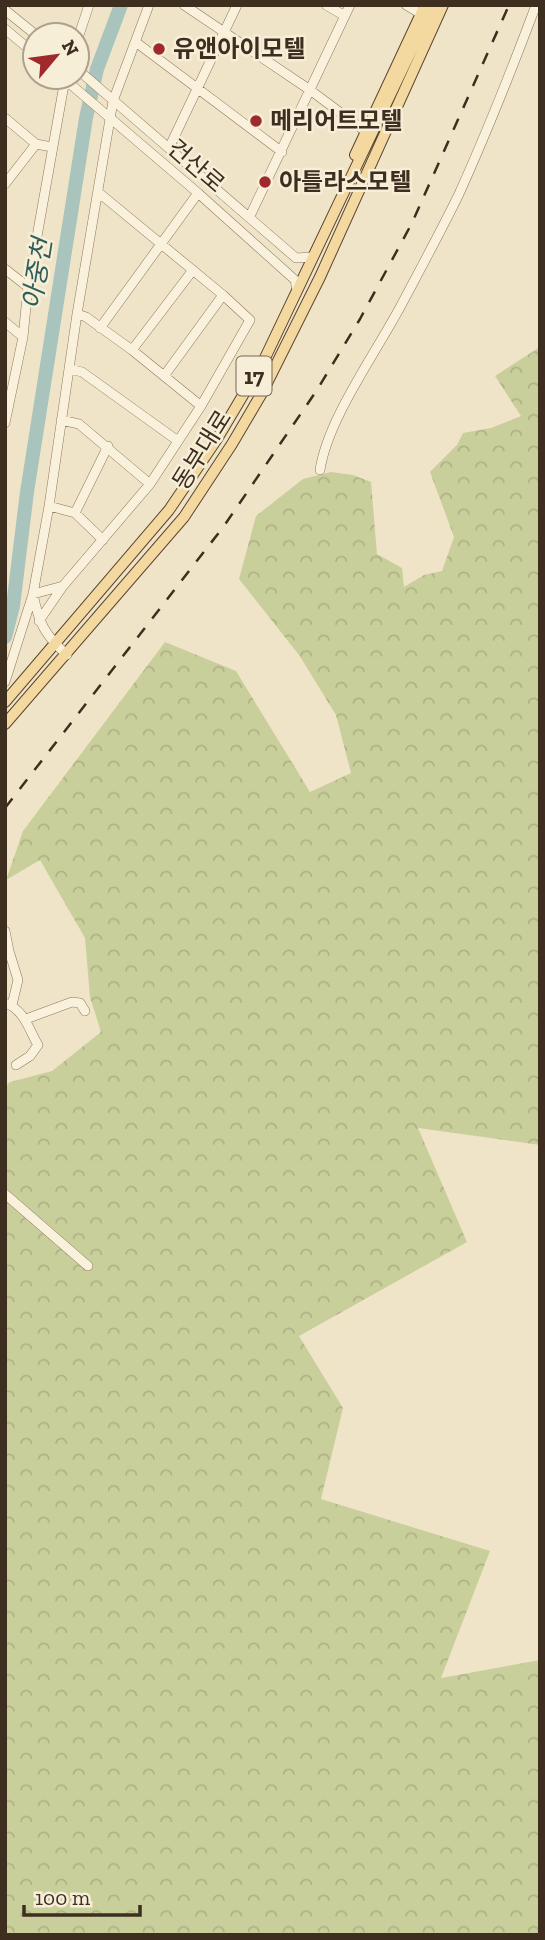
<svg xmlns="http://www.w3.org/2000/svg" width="545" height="1940" font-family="'Zilla Slab','Noto Sans KR',serif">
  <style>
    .forest { fill: url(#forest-crowns) }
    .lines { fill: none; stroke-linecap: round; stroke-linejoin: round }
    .river { stroke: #a9c4bc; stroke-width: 14 }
    .minor-casing { stroke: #8d765c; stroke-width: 10 }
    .major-casing { stroke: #5b4430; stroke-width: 12 }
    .minor { stroke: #faf1dc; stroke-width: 9 }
    .major { stroke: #f3d9a0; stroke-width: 10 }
    .rail { stroke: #3d2e20; stroke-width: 2.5; stroke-dasharray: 12 12; stroke-linecap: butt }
    .poi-dot { fill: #9e2a2b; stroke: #f7eed8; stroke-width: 2.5 }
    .labels { text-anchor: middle; stroke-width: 5; stroke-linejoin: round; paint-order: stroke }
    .shield { fill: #f7eed8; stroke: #756857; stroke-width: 2 }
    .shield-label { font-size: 23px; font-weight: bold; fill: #3d2e20 }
    .poi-label { font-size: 24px; font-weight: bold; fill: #3d2e20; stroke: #f7eed8; text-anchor: start }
    .street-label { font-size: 24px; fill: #3d2e20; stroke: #f7eed8 }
    .water-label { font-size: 26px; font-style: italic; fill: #2f5d5a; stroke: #f7eed8 }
  </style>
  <defs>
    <pattern id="forest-crowns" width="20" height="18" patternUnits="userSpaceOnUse" patternTransform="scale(1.75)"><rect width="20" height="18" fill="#c9cf9b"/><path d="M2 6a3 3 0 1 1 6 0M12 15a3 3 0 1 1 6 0" fill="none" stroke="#aeb285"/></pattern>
  </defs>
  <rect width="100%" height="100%" fill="#f0e4c8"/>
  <path class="forest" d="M 540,347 L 540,1145 L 418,1128 L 467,1242 L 299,1336 L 343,1408 L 321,1499 L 490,1551 L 441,1678 L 540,1660 L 540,1935 L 5,1935 L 5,1087 L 10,1082 L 52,1071 L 101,1032 L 90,997 L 85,938 L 40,860 L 6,880 L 23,831 L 165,642 L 236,671 L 310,792 L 351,773 L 336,715 L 299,655 L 239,579 L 256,516 L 303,479 L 331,472 L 353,475 L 371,482 L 377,554 L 402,568 L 404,587 L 424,575 L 442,571 L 454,537 L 430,472 L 457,445 L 463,433 L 491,428 L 521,416 L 495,376 Z"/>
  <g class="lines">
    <path class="river" d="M 5,637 L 13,606 L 27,492 L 86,118 L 97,69 L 121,5"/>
    <g class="minor-casing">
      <path id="minor" d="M 184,5 L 310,90 L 365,131
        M 326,5 L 345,16
        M 406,5 L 421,14
        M 5,10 L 36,35
        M 5,29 L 35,54
        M 77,41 L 89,5
        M 137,43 L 282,152
        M 77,69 L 296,258 L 312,257
        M 62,77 L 198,193 L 295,280 L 297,290
        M 5,118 L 36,144 L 52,147
        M 169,148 L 237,5
        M 5,184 L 36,144
        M 250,216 L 350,5
        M 5,269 L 28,287
        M 77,314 L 86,317 L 132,350 L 201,406
        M 5,322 L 23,337
        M 100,328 L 198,193
        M 132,350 L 193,270
        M 69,369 L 82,372 L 178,441
        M 164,376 L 223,295
        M 61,420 L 79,424 L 150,484
        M 5,423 L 23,337 L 28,287 L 65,79
        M 320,470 C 328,417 379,349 405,298 C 423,264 442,229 459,194 C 487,132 512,69 536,5
        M 49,506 L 75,513 L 103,540
        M 75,513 L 108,446
        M 39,621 L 63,586
        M 67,655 C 45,635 39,624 33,594 L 63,586 L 150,484 L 201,406 L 250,320 L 223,295 L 98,192
        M 5,682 L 33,594 L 49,506 L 77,314 L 113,101 L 149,5
        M 5,931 L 9,951 L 5,953
        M 9,951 L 18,980 L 12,1005
        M 5,1003 C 24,1009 29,1030 38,1045 L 30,1056 L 16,1065
        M 26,1019 L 72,1002 L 80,1003 L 85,1011
        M 5,1194 L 88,1266"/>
    </g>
    <g class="major-casing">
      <path id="major" d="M 355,155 L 425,5
        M 5,702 L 169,510 L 217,439 L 265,358 L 433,5
        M 5,724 L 184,517 L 232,444 L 262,393 L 320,277 L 443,5"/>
    </g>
    <use href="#minor" class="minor"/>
    <use href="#major" class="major"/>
    <path class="rail" d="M 5,808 L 224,526 L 317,390 L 360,319 L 412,223 L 509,5"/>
  </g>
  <g class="poi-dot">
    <circle cx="159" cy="49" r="7"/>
    <circle cx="256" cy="121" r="7"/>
    <circle cx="265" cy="182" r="7"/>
  </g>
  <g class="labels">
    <rect class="shield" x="236.5" y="356.5" width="35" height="39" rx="5"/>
    <g class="shield-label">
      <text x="254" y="384">17</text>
    </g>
    <g class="poi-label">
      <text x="173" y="57">유앤아이모텔</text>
      <text x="270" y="129">메리어트모텔</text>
      <text x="279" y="190">아틀라스모텔</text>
    </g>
    <g class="street-label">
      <text transform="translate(196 166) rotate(41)" y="8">건산로</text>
      <text transform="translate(202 450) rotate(-58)" y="8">동부대로</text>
    </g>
    <g class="water-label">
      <text transform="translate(37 274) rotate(-81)" y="9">아중천</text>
    </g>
  </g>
  <rect width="545" height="1940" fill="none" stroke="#3d2e20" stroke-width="14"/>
  <g transform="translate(56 56) rotate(61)"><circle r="33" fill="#f7eed8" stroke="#ada18e" stroke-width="2"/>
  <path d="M0-5L12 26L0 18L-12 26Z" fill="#9e2a2b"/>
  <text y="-10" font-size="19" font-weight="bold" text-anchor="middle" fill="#3d2e20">N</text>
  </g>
  <path d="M24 1905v10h116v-10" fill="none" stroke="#3d2e20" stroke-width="3.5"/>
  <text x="35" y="1905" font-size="21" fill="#3d2e20" stroke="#f7eed8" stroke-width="5" paint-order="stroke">100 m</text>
</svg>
